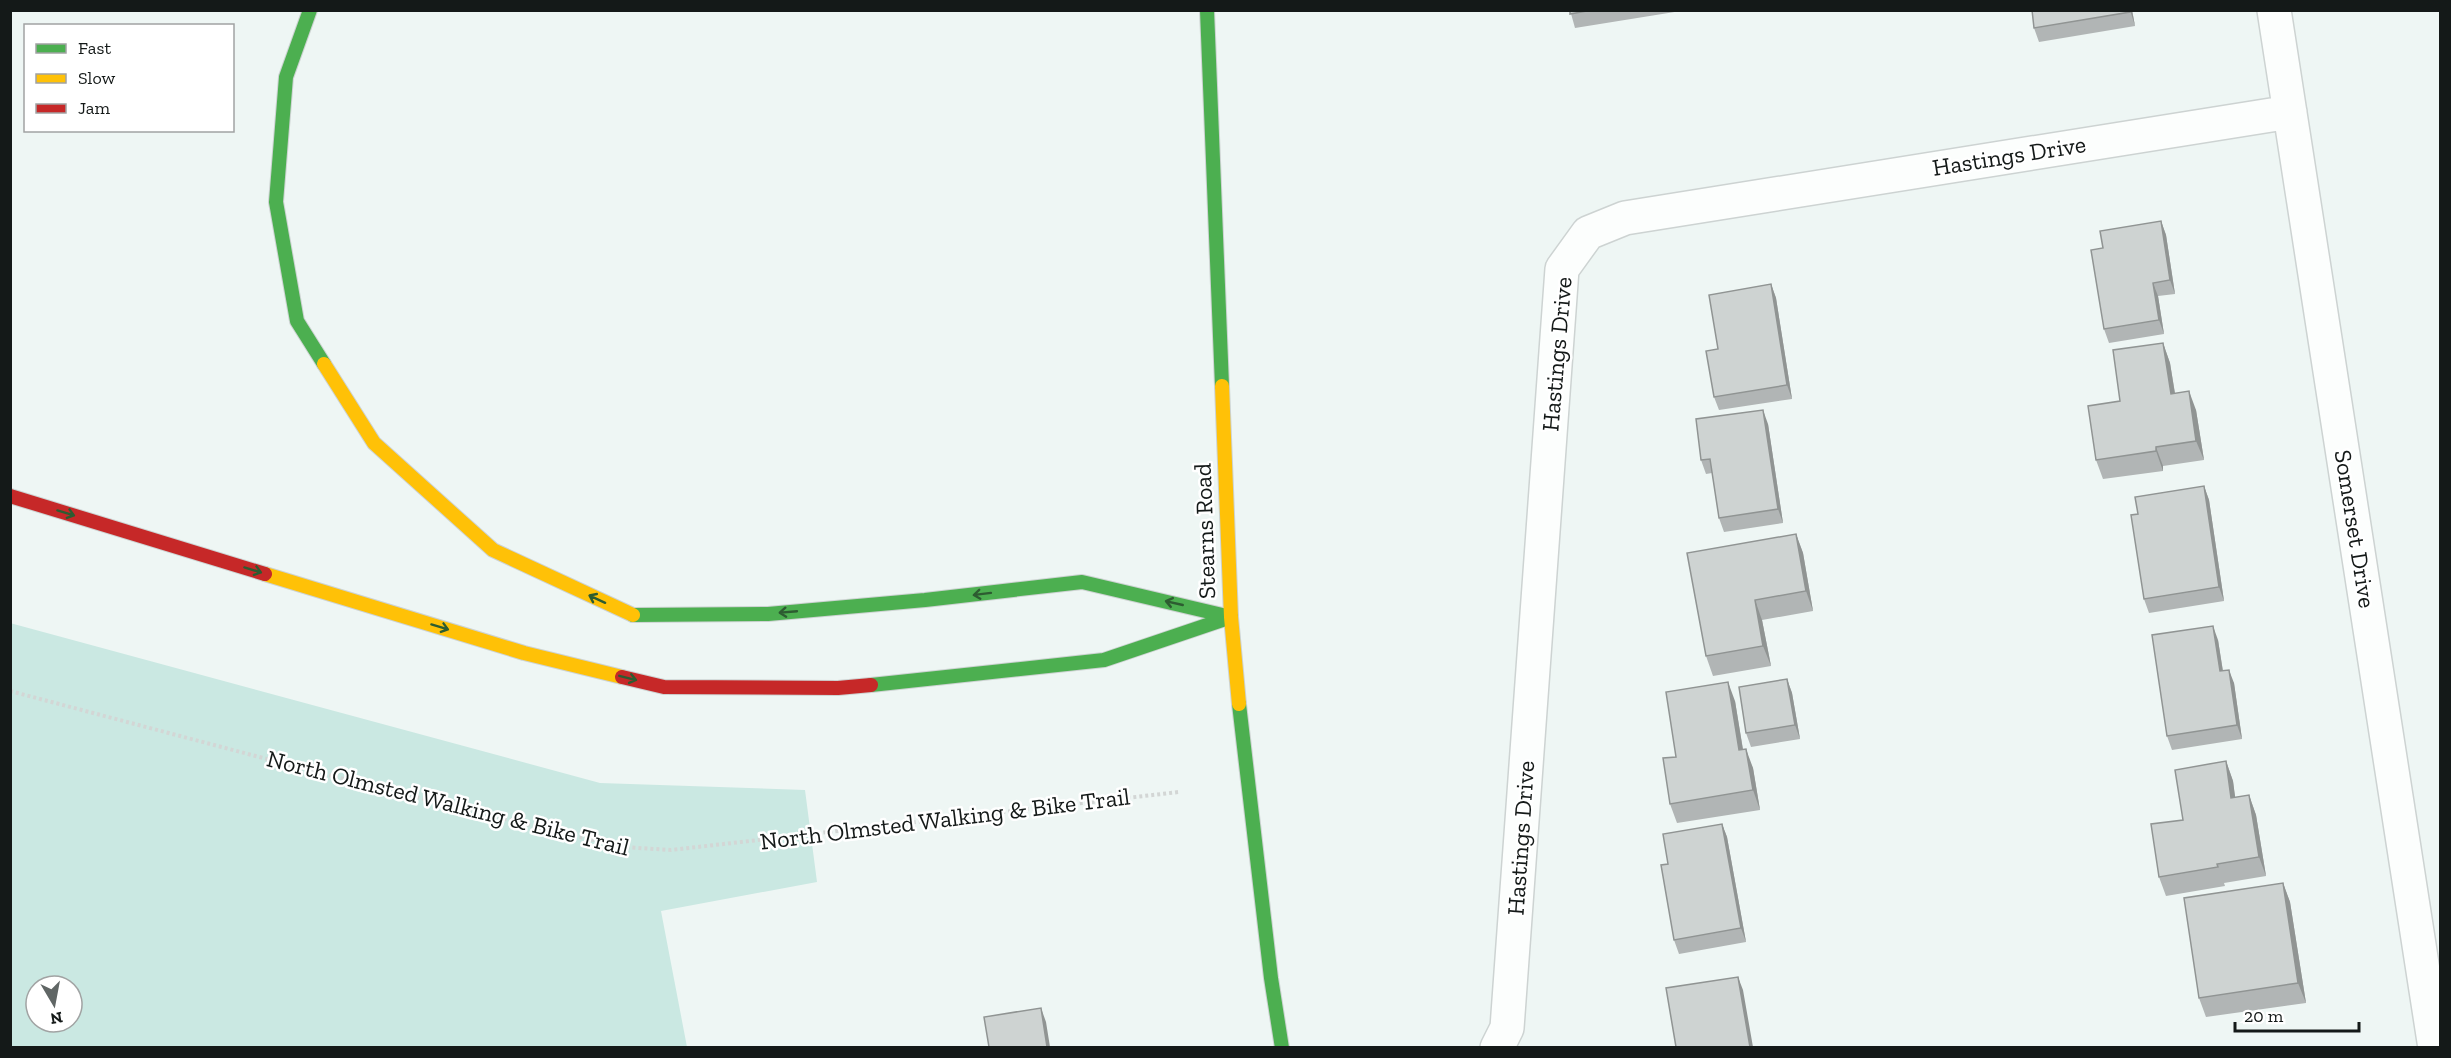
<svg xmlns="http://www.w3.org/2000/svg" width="2451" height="1058" font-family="'Zilla Slab',serif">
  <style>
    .green { fill: #cae8e2; fill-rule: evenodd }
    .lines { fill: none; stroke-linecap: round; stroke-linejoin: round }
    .street-casing { stroke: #cdd3d2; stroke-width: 36 }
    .fast-casing { stroke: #cdd3d2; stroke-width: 16 }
    .slow-casing { stroke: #cdd3d2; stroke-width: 16 }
    .jam-casing { stroke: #cdd3d2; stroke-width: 16 }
    .path { stroke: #d3d6d5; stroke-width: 4; stroke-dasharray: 3 3; stroke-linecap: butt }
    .street { stroke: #fcfefd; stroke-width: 33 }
    .fast { stroke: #4caf50; stroke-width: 14 }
    .slow { stroke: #ffc107; stroke-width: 14 }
    .jam { stroke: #c62828; stroke-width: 14 }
    .wall { fill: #b1b5b5 }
    .shaded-wall { fill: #909493 }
    .building { fill: #ced3d2; stroke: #909493; stroke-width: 1.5 }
    .oneway { stroke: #2d5c31 }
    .labels { text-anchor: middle; stroke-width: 5; stroke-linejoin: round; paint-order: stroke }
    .street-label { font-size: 24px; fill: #141918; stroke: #fff }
  </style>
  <rect width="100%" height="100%" fill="#eef6f4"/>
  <path class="green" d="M 10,623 L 600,783 L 805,790 L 817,882 L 661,911 L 687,1047 L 11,1047 ZM 36,986 L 72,986 L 72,1022 L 36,1022 Z"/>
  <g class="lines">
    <g class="street-casing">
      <path id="street" d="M 2274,10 L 2435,1048
        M 1497,1048 L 1507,1028 L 1562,269 L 1588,233 L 1625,218 L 2290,112"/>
    </g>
    <g class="fast-casing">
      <path id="fast" d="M 310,10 L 286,77 L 276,202 L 297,321 L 324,364
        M 1207,10 L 1222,386
        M 633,615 L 768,614 L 925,600 L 1082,582 L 1231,617
        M 871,685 L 1104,660 L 1231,617
        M 1239,704 L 1271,978 L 1282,1048"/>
    </g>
    <g class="slow-casing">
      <path id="slow" d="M 324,364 L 374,443 L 493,550 L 633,615
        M 1222,386 L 1231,617 L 1239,704
        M 265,574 L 524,653 L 622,677"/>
    </g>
    <g class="jam-casing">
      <path id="jam" d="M 10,496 L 265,574
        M 622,677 L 664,687 L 838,688 L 871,685"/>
    </g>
    <path class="path" d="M 10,691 L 316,772 L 550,830 L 623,847 L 671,850 L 1179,792"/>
    <use href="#street" class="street"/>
    <use href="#fast" class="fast"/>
    <use href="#slow" class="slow"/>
    <use href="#jam" class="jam"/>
  </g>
  <path class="wall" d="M 1570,10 L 1687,10 L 1575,28 Z
    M 2032,10 L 2132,10 L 2135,26 L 2039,42 L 2034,28 Z
    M 2161,221 L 2166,235 L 2175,294 L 2158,296 L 2164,334 L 2109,343 L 2104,329 L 2103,248 Z
    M 1771,284 L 1776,298 L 1792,399 L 1719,410 L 1714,397 L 1718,349 Z
    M 2163,343 L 2170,363 L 2175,393 L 2196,410 L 2204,460 L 2163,466 L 2163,471 L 2103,479 L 2096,460 L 2120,401 Z
    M 1768,424 L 1783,523 L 1724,532 L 1719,518 L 1712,473 L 1706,474 L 1701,460 Z
    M 2204,486 L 2209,500 L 2224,601 L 2149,613 L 2144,599 L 2138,514 Z
    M 1796,534 L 1803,553 L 1813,611 L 1762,620 L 1771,666 L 1713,676 L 1706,656 Z
    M 2218,640 L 2223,671 L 2234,683 L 2242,739 L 2172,750 L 2167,736 Z
    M 1787,679 L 1792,693 L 1800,739 L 1751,747 L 1746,733 Z
    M 1735,701 L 1743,749 L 1753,768 L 1760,810 L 1677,823 L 1670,804 L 1676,757 Z
    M 2226,761 L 2233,781 L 2235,798 L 2249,795 L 2256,815 L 2266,876 L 2224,883 L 2225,886 L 2166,896 L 2159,877 L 2183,820 Z
    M 1722,824 L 1727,837 L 1746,942 L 1679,954 L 1674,940 Z
    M 2283,883 L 2290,902 L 2306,1003 L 2206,1017 L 2199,998 Z"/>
  <path class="shaded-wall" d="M 2130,10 L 2132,10 L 2135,26 Z
    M 2161,221 L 2166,235 L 2175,294 L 2170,280 Z
    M 2153,283 L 2158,296 L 2164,334 L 2159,320 Z
    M 1771,284 L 1776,298 L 1792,399 L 1787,385 Z
    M 2163,343 L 2170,363 L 2178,413 L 2171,394 Z
    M 2189,391 L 2196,410 L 2204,460 L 2196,441 Z
    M 1763,410 L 1768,424 L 1783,523 L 1778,509 Z
    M 2156,447 L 2163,466 L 2163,471 L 2156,451 Z
    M 2204,486 L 2209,500 L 2224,601 L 2219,587 Z
    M 1796,534 L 1803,553 L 1813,611 L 1806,591 Z
    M 1755,600 L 1762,620 L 1771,666 L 1763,646 Z
    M 2213,626 L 2218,640 L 2225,685 L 2220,671 Z
    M 2229,670 L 2234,683 L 2242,739 L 2237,725 Z
    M 1787,679 L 1792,693 L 1800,739 L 1795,725 Z
    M 1728,682 L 1735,701 L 1746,769 L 1739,750 Z
    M 1746,749 L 1753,768 L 1760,810 L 1753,790 Z
    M 2226,761 L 2233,781 L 2238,818 L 2231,798 Z
    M 2249,795 L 2256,815 L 2266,876 L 2259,857 Z
    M 1722,824 L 1727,837 L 1746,942 L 1741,928 Z
    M 2283,883 L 2290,902 L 2306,1003 L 2298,983 Z
    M 1738,977 L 1743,990 L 1753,1047 L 1750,1047 Z
    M 1041,1008 L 1046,1022 L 1050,1047 L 1047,1047 Z"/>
  <path class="building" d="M 1570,10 L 1592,10 L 1570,14 Z
    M 2032,10 L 2130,10 L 2130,12 L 2034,28 Z
    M 2161,221 L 2170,280 L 2153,283 L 2159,320 L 2104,329 L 2091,250 L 2103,248 L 2100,231 Z
    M 1771,284 L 1787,385 L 1714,397 L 1706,351 L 1718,349 L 1709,295 Z
    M 2163,343 L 2171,394 L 2189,391 L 2196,441 L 2156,447 L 2156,451 L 2096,460 L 2088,406 L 2120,401 L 2113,350 Z
    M 1763,410 L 1778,509 L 1719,518 L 1710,459 L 1701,460 L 1696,419 Z
    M 2204,486 L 2219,587 L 2144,599 L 2131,515 L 2138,514 L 2135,497 Z
    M 1796,534 L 1806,591 L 1755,600 L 1763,646 L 1706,656 L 1687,553 Z
    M 2213,626 L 2220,671 L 2229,670 L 2237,725 L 2167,736 L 2152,635 Z
    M 1787,679 L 1795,725 L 1746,733 L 1739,687 Z
    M 1728,682 L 1739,750 L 1746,749 L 1753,790 L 1670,804 L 1663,758 L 1676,757 L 1666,692 Z
    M 2226,761 L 2231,798 L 2249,795 L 2259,857 L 2217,864 L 2218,867 L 2159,877 L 2151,824 L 2183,820 L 2175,770 Z
    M 1722,824 L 1741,928 L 1674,940 L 1661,865 L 1668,864 L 1663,834 Z
    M 2283,883 L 2298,983 L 2199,998 L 2184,898 Z
    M 1738,977 L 1750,1047 L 1676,1047 L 1666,988 Z
    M 1041,1008 L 1047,1047 L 989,1047 L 984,1017 Z"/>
  <defs><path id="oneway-shaft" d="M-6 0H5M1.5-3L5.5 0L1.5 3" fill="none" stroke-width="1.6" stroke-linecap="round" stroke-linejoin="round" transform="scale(1.5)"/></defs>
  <g class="oneway">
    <use href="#oneway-shaft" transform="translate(66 513) rotate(17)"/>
    <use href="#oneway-shaft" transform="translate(253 570) rotate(17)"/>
    <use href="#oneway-shaft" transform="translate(982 594) rotate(173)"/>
    <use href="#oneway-shaft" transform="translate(597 599) rotate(-155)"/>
    <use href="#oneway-shaft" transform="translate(1174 603) rotate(-167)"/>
    <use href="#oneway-shaft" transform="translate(788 612) rotate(175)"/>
    <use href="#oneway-shaft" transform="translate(440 627) rotate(17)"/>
    <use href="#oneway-shaft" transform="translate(628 678) rotate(14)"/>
  </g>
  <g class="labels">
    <g class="street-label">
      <text transform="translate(2009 156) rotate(-9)" y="8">Hastings Drive</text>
      <text transform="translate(1557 354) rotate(-85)" y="8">Hastings Drive</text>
      <text transform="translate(2355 529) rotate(81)" y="8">Somerset Drive</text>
      <text transform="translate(1205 531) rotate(-92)" y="8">Stearns Road</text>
      <text transform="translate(448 803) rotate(14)" y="8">North Olmsted Walking &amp; Bike Trail</text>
      <text transform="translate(945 819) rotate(-7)" y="8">North Olmsted Walking &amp; Bike Trail</text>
      <text transform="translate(1521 838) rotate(-86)" y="8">Hastings Drive</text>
    </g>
  </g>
  <rect width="2451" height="1058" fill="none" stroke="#141918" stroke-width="24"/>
  <rect x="24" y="24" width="210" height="108" fill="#ffffff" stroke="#a1a3a3" stroke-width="1.5"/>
  <rect x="36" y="44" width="30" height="9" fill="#4caf50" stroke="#a1a3a3" stroke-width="1.5"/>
  <text x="78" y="54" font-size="18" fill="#141918">Fast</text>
  <rect x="36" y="74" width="30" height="9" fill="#ffc107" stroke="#a1a3a3" stroke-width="1.5"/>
  <text x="78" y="84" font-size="18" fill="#141918">Slow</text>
  <rect x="36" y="104" width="30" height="9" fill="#c62828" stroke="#a1a3a3" stroke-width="1.5"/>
  <text x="78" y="114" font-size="18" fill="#141918">Jam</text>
  <g transform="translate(54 1004) rotate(170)"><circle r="28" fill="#ffffff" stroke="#a1a3a3" stroke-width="1.5"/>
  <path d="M0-4.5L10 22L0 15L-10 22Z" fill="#606665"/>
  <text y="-9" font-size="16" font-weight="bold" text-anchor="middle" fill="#141918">N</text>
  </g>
  <path d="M2235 1022v9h124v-9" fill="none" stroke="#141918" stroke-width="3"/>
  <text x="2244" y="1022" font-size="18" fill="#141918" stroke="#ffffff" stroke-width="4.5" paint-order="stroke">20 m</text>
</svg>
